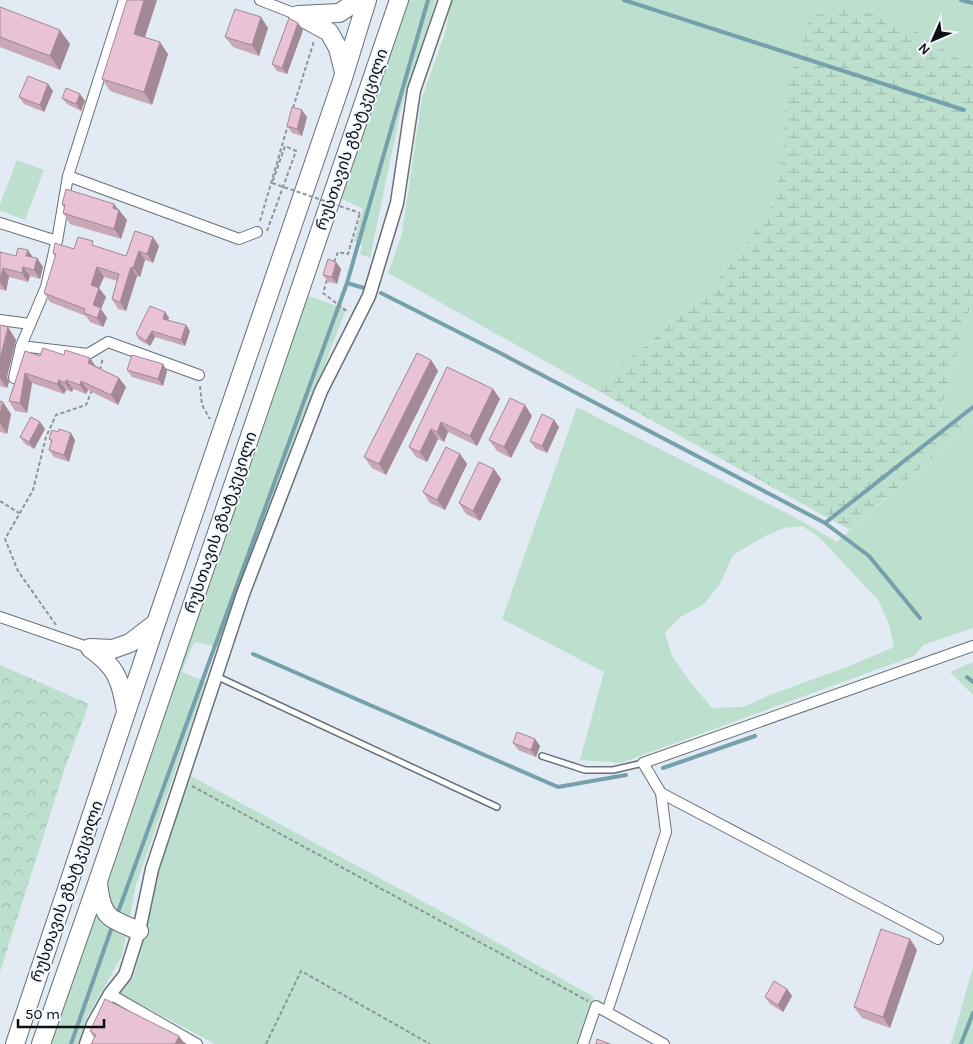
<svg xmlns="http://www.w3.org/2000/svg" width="973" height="1044" font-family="Karla,'Noto Sans Georgian',sans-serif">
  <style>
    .grass { fill: #bcdfce; fill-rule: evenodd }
    .wetland { fill: url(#wetland-marsh) }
    .park { fill: url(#park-crowns) }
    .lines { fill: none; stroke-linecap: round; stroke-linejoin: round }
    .stream { stroke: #75a0ac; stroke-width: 4 }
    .service-casing { stroke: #686f78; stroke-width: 8 }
    .minor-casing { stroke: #686f78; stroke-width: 12 }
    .tertiary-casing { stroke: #686f78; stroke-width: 15 }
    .motorway-casing { stroke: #686f78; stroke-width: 20 }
    .path { stroke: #8e949b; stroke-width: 2; stroke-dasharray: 4 2.5; stroke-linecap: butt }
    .service { stroke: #fff; stroke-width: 5 }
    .minor { stroke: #fff; stroke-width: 10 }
    .tertiary { stroke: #fff; stroke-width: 12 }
    .motorway { stroke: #fff; stroke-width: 18 }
    .path-bridge { stroke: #8e949b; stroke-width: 2; stroke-dasharray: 4 2.5; stroke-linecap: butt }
    .wall { fill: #c8a7b7 }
    .shaded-wall { fill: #a38895 }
    .building { fill: #e9c2d5; stroke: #a38895 }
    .labels { text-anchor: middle; stroke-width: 4; stroke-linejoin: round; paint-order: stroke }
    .street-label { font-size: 16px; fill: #0d1013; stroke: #f2f7fd }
  </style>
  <defs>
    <pattern id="wetland-marsh" width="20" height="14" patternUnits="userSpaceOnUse" patternTransform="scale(1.25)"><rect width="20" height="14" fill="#bcdfce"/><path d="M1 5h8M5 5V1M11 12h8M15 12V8" fill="none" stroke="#a0beb0"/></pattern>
    <pattern id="park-crowns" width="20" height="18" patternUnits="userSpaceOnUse" patternTransform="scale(1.25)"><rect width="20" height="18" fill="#bcdfce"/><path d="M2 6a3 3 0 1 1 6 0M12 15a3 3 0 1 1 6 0" fill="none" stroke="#a0beb0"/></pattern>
  </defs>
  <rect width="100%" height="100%" fill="#e2ebf4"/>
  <path class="grass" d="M 405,0 L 436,0 L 401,109 L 370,258 L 360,254 L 362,245 L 354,241 L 363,209 L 338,197 Z
    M 451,0 L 973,0 L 973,68 L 917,32 L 785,94 L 783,154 L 771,211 L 712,286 L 643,348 L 593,388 L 388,273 L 402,234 L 422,98 L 446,30 Z
    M 17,160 L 44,170 L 25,220 L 0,210 L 0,204 Z
    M 308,296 L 346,309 L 218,647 L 194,642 L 182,672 L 206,682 L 136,885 L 122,956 L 86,1019 L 78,1044 L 46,1044 Z
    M 973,296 L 973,421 L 940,413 Z
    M 577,407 L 796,518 L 837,542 L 973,422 L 973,628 L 923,645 L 914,656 L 621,763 L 580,760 L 604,672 L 502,619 ZM 802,526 L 819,537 L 878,600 L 889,624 L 894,647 L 842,669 L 772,694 L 743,707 L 712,708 L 690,682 L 672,656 L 665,633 L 680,617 L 704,604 L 720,584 L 733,555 L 767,535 L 784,528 Z
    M 973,662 L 973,695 L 950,672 Z
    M 191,776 L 457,920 L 594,997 L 577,1044 L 215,1044 L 119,993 L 133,978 L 145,937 L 157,871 Z
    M 973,967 L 973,1044 L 951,1044 Z"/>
  <path class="wetland" d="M 849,5 L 917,32 L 973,68 L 973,296 L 940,412 L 973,421 L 973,422 L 850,530 L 593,388 L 643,348 L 712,286 L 771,211 L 783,154 L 785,94 L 810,17 Z"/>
  <path class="park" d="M 0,665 L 89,704 L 66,765 L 0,972 Z"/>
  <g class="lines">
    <path class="stream" d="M 624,0 L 964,110
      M 961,0 L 973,3
      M 347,283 L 364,288
      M 381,293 L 502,354 L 825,523 L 869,556 L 920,618
      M 825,523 L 973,407
      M 253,654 L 558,787 L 626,775
      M 967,677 L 973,682
      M 663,768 L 755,736
      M 117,915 L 347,283 L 428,0
      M 71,1044 L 113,924
      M 961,1044 L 973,1013"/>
    <g class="service-casing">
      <path id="service" d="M 216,676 L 497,807
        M 542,756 L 585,770 L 613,770 L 643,763"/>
    </g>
    <g class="minor-casing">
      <path id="minor" d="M 260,0 L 298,15
        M 68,176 L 239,239 L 257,232
        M 0,223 L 57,241 L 68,176 L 124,0
        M 0,320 L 30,324
        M 21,346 L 88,354 L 108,342 L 199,375
        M 14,378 L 21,346 L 46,287 L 56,243
        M 0,617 L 90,648
        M 661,793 L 938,939
        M 110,994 L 197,1044
        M 607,1012 L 666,832 L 661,793 L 643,763 L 973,646
        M 583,1044 L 596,1006 L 664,1044"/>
    </g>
    <g class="tertiary-casing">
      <path id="tertiary" d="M 86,1044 L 93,1024 L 110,994 L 125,975 L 139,931 L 152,869 L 243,594 L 321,391 L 369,296 L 397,203 L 414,90 L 445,0"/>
    </g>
    <g class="motorway-casing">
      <path id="motorway" d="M 298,15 L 329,32 L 338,48 L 344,72
        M 299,15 L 339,13 L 359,0
        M 126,711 C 123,695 120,676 108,664 C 103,658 96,653 90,648 L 113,649 L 130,643 L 156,623
        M 98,882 C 99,893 101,908 109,916 C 115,922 131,927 139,931
        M 15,1044 L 156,623 L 342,81 L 367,0
        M 41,1044 L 98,881 L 399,0"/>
    </g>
    <path class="path" d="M 293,108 L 314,41
      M 260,221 L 288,125
      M 267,231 L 296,151 L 285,146 L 272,183
      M 334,262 L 338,252 L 348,254 L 360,213
      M 327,280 L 323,293 L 348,312
      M 100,370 L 103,357
      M 200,386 L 202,405 L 210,419
      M 0,501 L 19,513
      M 56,625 L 18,571 L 5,539 L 33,490 L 46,437 L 56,415 L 86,405 L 92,390
      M 192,786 L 588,1001
      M 266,1044 L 301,971 L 430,1044"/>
    <use href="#service" class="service"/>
    <use href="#minor" class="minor"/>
    <use href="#tertiary" class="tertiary"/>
    <use href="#motorway" class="motorway"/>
    <path class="path-bridge" d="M 272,183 L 360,213"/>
  </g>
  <path class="wall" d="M 157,0 L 145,37 L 168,54 L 152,105 L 110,91 L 102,79 Z
    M 0,7 L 70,44 L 60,70 L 0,47 Z
    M 298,23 L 303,30 L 287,74 L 277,71 L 272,64 Z
    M 268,28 L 259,56 L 233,47 L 225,37 Z
    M 48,84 L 53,91 L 44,112 L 24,104 L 19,97 Z
    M 80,94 L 85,101 L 81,111 L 67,104 L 62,98 Z
    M 307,117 L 302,136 L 292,133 L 287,126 Z
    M 62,204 L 118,209 L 127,220 L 121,239 L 70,224 L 63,213 L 64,208 Z
    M 135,231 L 159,246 L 153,263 L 145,260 L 140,277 L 137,276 L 126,311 L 118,309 L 112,299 L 117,281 L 104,277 L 99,288 L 106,297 L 101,309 L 107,318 L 103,327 L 90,322 L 86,316 L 50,302 L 44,293 L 55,257 L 53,253 L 74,249 L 97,247 L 126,256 Z
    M 0,251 L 1,252 L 16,256 L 37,258 L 43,267 L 40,279 L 30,276 L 28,282 L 9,277 L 6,291 L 0,289 Z
    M 336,262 L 341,269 L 337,284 L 328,282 L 323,275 Z
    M 165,312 L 169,318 L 168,320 L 186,325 L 190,331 L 185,346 L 155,337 L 150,346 L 139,340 L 136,334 Z
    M 0,325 L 16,340 L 7,377 L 9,382 L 7,388 L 0,386 Z
    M 25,351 L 40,356 L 64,355 L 90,358 L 96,366 L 119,378 L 126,387 L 118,405 L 88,390 L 86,394 L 73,389 L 72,392 L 66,390 L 64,394 L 32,383 L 27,413 L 15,411 L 9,401 Z
    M 431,360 L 438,371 L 386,475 L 372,468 L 364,457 Z
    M 163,364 L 167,371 L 163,386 L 132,377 L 127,370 Z
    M 447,367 L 493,389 L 500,399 L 477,446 L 448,432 L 444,442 L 438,439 L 427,462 L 416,457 L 409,447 Z
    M 0,401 L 11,414 L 7,434 L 0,432 Z
    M 532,416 L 511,458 L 497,451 L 489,440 Z
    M 554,420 L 559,427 L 547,453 L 535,448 L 530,441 Z
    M 40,422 L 45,429 L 34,449 L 25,444 L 20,437 Z
    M 49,439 L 75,440 L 69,462 L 54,457 L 49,450 L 51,442 Z
    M 460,454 L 467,464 L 445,510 L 430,503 L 423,492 Z
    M 494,469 L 501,479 L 480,521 L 466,514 L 459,503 Z
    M 535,739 L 540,746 L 536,757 L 518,750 L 513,743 Z
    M 910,939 L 917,950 L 890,1028 L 862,1018 L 854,1007 Z
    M 787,989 L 792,996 L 783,1012 L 770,1004 L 765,997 Z
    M 90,1031 L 185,1044 L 94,1038 Z"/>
  <path class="shaded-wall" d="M 144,0 L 157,0 L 142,46 L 134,34 Z
    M 261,17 L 268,28 L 259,56 L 252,45 Z
    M 298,23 L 303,30 L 287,74 L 282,68 Z
    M 60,30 L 70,44 L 60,70 L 50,56 Z
    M 160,42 L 168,54 L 152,105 L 144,92 Z
    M 48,84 L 53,91 L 44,112 L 40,105 Z
    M 80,94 L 85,101 L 81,111 L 76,104 Z
    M 302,110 L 307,117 L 302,136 L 297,129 Z
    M 114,204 L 127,220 L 121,239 L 114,229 L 113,208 Z
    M 153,237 L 159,246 L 153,263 L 147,254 Z
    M 28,250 L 34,259 L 26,256 Z
    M 139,251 L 145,260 L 140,277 L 133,268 Z
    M 37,258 L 43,267 L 40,279 L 34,270 Z
    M 336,262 L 341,269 L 337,284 L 332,277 Z
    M 23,267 L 30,276 L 28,282 L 22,273 Z
    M 97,267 L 104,277 L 99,288 L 106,297 L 101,309 L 107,318 L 103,327 L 97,318 L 93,305 L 91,285 Z
    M 131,267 L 137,276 L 126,311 L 120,302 Z
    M 3,268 L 9,277 L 6,291 L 0,282 Z
    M 165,312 L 169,318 L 166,324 L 163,319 Z
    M 186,325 L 190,331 L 185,346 L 181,340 Z
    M 8,327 L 16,340 L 7,377 L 9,382 L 7,388 L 0,378 L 0,359 Z
    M 152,331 L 155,337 L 150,346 L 146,341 Z
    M 90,358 L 96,368 L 88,363 Z
    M 431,360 L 438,371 L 386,475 L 379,464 Z
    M 163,364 L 167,371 L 163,386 L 158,379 Z
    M 25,373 L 32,383 L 27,413 L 20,403 Z
    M 119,378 L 126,387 L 118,405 L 111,395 Z
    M 59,380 L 66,390 L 64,394 L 57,384 Z
    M 66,380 L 73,389 L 72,392 L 65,383 Z
    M 81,381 L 88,390 L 86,394 L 80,385 Z
    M 493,389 L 500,399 L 477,446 L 470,436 Z
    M 3,402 L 11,414 L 7,434 L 0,423 L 0,415 Z
    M 525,405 L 532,416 L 511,458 L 504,447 Z
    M 554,420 L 559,427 L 547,453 L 542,446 Z
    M 40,422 L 45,429 L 34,449 L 29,442 Z
    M 441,422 L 448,432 L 444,442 L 437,432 Z
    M 431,429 L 438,439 L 427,462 L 420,452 Z
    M 71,433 L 75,440 L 69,462 L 64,455 Z
    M 460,454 L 467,464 L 445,510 L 437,500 Z
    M 494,469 L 501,479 L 480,521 L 473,511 Z
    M 535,739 L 540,746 L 536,757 L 531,750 Z
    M 910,939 L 917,950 L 890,1028 L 883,1017 Z
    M 787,989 L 792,996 L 783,1012 L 778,1005 Z
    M 179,1036 L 185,1044 L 175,1044 Z"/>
  <path class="building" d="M 127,0 L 144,0 L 134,34 L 160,42 L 144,92 L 102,79 Z
    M 0,7 L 60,30 L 50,56 L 0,37 Z
    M 235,9 L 261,17 L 252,45 L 225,37 Z
    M 289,18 L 298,23 L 282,68 L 272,64 Z
    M 28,76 L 48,84 L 40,105 L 19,97 Z
    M 66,88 L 80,94 L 76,104 L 62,98 Z
    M 292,107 L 302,110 L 297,129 L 287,126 Z
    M 66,189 L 114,204 L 113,208 L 119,210 L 114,229 L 63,213 L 65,205 L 62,204 Z
    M 135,231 L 153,237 L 147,254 L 139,251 L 133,268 L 131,267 L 120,302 L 112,299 L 119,274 L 97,267 L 91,285 L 99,288 L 93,305 L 101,308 L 97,318 L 84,313 L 85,309 L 44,293 L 56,254 L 53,253 L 55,243 L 74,249 L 78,237 L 93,241 L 92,245 L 126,256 Z
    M 18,248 L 28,250 L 26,256 L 37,258 L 34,270 L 23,267 L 22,273 L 3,268 L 0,280 L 0,252 L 16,256 Z
    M 328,259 L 336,262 L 332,277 L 323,275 Z
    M 150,306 L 165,312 L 163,319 L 186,325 L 181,340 L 152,331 L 146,341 L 136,334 Z
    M 0,325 L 8,327 L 0,359 Z
    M 43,348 L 64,355 L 65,350 L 90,358 L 88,363 L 119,378 L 111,395 L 81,381 L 80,385 L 66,380 L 65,383 L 59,380 L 57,384 L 25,373 L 20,403 L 9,401 L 25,351 L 40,356 Z
    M 417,353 L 431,360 L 379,464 L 364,457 Z
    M 132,355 L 163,364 L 158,379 L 127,370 Z
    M 447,367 L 493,389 L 470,436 L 441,422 L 437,432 L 431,429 L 420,452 L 409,447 Z
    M 510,398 L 525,405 L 504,447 L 489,440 Z
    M 0,401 L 3,402 L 0,415 Z
    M 542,414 L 554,420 L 542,446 L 530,441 Z
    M 31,417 L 40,422 L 29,442 L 20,437 Z
    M 59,429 L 71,433 L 64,455 L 49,450 L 52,440 L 49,439 L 52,430 L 58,432 Z
    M 446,447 L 460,454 L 437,500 L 423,492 Z
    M 479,462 L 494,469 L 473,511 L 459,503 Z
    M 517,732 L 535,739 L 531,750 L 513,743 Z
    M 881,929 L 910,939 L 883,1017 L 854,1007 Z
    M 774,981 L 787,989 L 778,1005 L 765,997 Z
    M 105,999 L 179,1036 L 175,1044 L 91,1044 L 96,1035 L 90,1031 Z
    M 597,1039 L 610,1044 L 596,1044 Z"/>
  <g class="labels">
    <g class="street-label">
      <text transform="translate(351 139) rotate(-71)" y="6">რუსთავის გზატკეცილი</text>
      <text transform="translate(220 522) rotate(-71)" y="6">რუსთავის გზატკეცილი</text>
      <text transform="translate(66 891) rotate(-71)" y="6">რუსთავის გზატკეცილი</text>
    </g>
  </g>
  <g transform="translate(933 40) rotate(225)" stroke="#f2f7fd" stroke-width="4" paint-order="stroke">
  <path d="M0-4L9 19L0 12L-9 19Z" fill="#0d1013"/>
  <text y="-8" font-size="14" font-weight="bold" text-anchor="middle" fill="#0d1013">N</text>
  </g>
  <path d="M18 1019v8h86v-8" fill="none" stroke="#0d1013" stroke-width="2.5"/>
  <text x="25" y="1019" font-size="15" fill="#0d1013" stroke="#f2f7fd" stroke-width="4" paint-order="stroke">50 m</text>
</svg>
